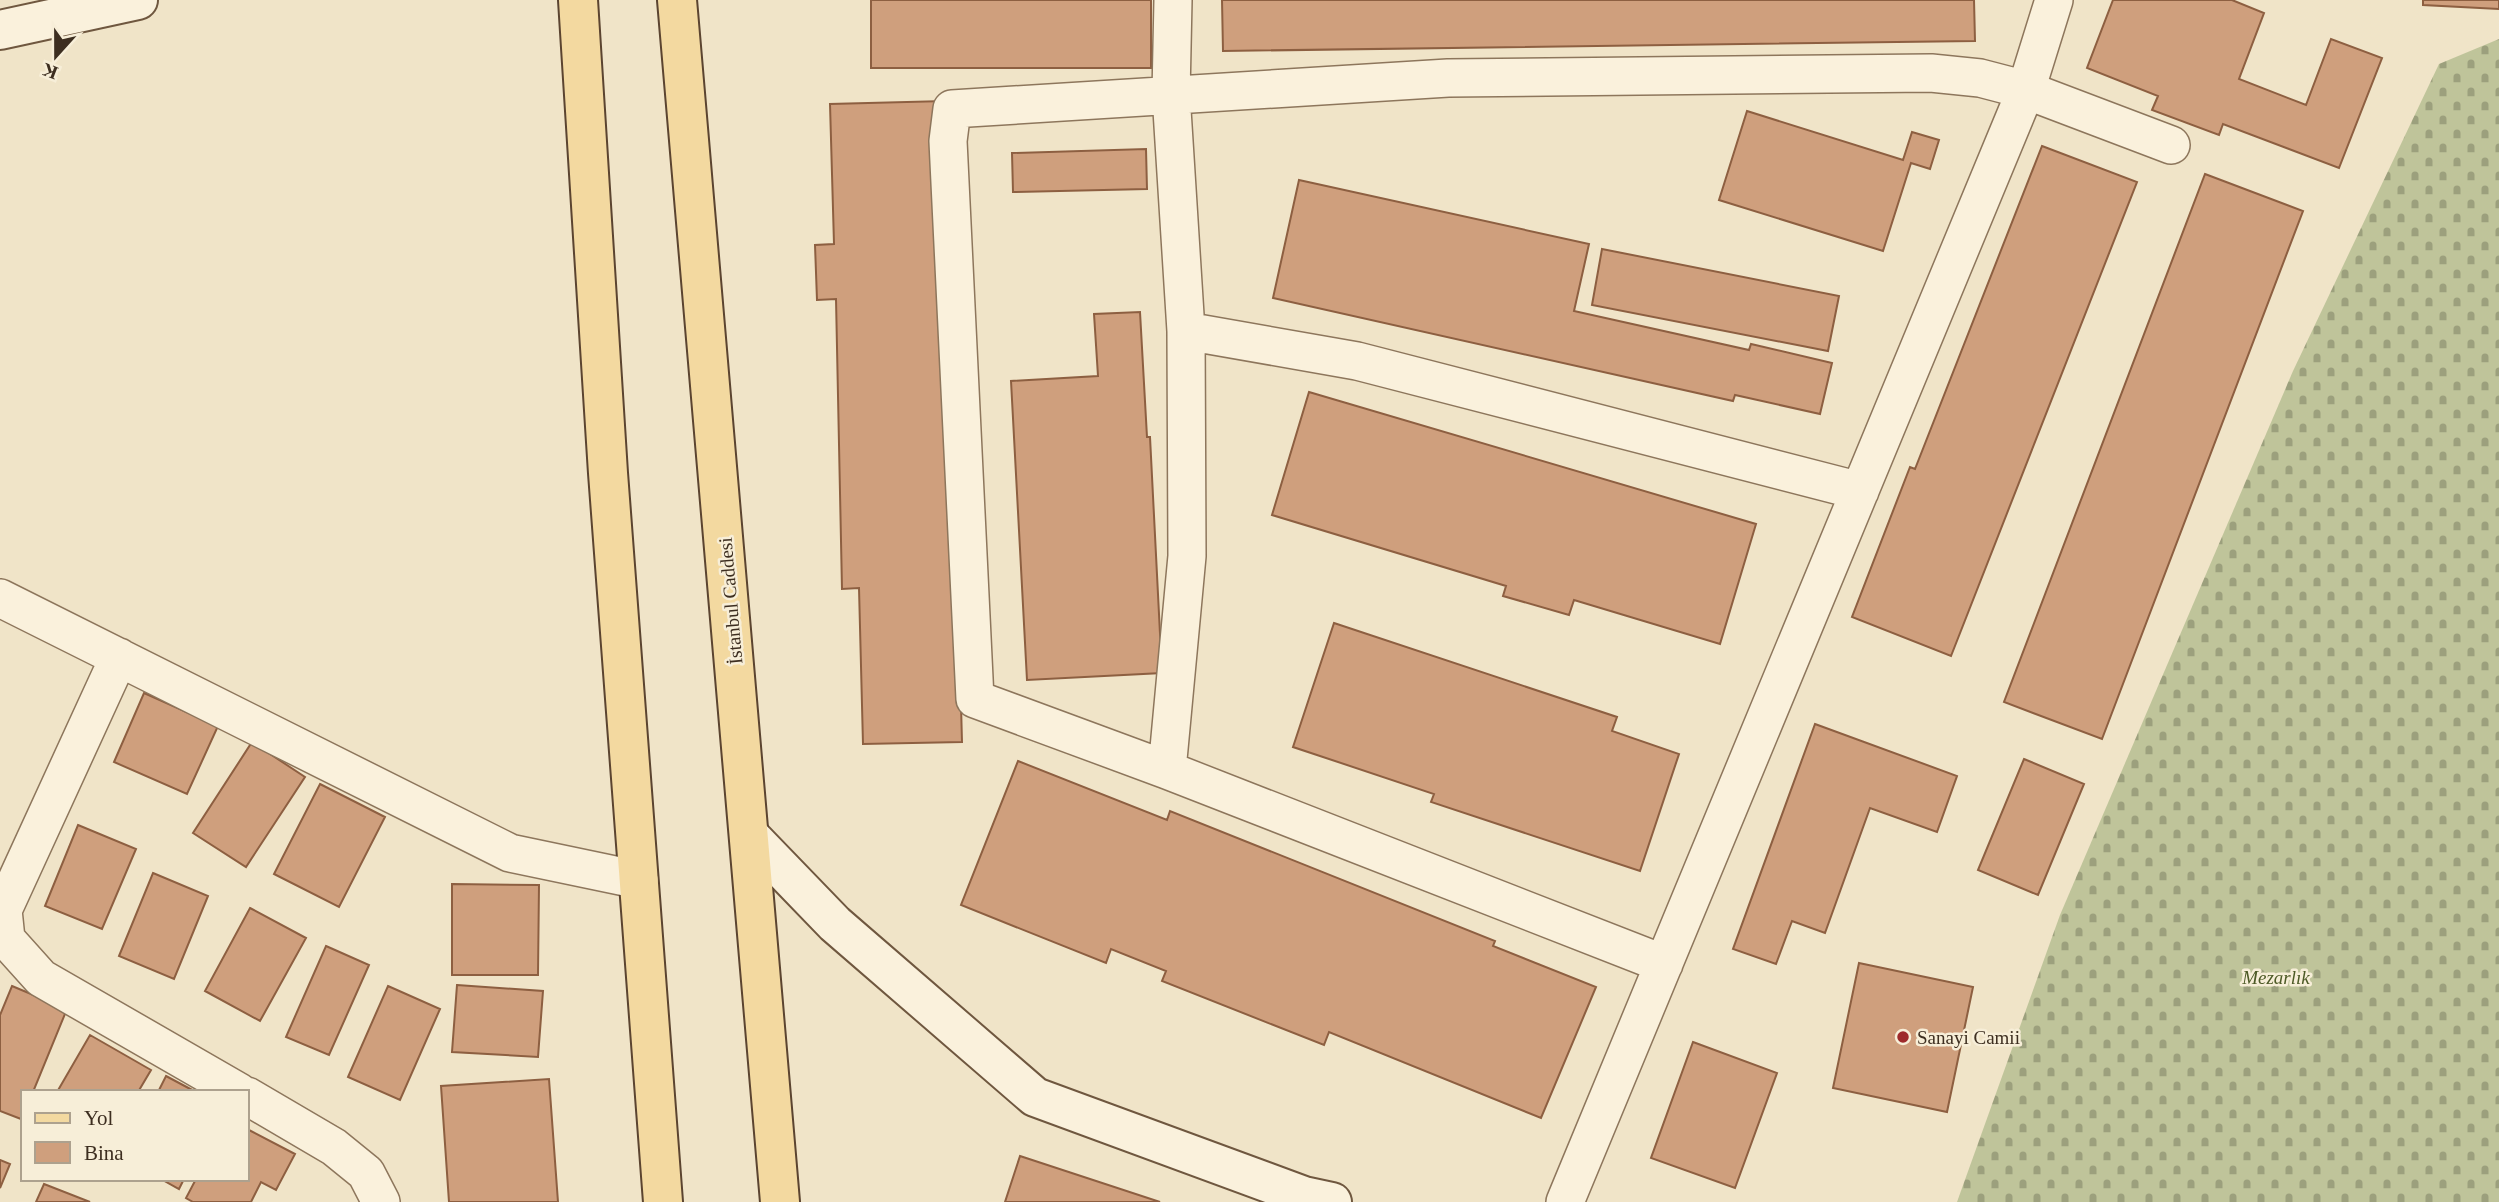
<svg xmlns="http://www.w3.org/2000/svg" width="2499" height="1202" font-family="Georgia,serif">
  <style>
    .cemetery { fill: url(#cemetery-stones) }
    .building { fill: #cf9f7d; stroke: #8d5f41; stroke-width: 2 }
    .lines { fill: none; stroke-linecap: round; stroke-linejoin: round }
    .street-casing { stroke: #8d765c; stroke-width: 40 }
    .secondary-casing { stroke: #6f573f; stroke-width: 42 }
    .primary-casing { stroke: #5b4430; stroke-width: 42 }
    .street { stroke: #faf1dc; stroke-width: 37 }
    .secondary { stroke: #faf1dc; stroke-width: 38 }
    .primary { stroke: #f3d9a0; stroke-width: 38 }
    .poi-dot { fill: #9e2a2b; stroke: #f7eed8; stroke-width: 2.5 }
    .labels { text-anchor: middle; stroke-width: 5; stroke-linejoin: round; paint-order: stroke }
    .street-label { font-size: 19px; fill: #3d2e20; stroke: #f7eed8 }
    .park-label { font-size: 19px; font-style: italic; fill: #4d5a26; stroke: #f7eed8 }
    .poi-label { font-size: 19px; fill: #3d2e20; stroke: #f7eed8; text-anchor: start }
  </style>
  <defs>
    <pattern id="cemetery-stones" width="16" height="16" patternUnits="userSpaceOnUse" patternTransform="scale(1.75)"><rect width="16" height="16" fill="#bfc49a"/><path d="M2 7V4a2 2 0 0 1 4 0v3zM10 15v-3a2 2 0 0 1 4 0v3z" fill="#9ca07d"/></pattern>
  </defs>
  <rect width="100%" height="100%" fill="#f0e4c8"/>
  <path class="cemetery" d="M 2499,39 L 2499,1202 L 1957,1202 L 2060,915 L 2293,371 L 2439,64 Z"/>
  <path class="building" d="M 871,0 L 1151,0 L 1151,68 L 871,68 Z
    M 1222,0 L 1974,0 L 1975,41 L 1223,51 Z
    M 2113,0 L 2232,0 L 2264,13 L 2239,79 L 2306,105 L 2331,39 L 2382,58 L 2339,168 L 2223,124 L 2219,135 L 2152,110 L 2158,96 L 2087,68 Z
    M 2423,0 L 2499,0 L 2499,9 L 2423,5 Z
    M 945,101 L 962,742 L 863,744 L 859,588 L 842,589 L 836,299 L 817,300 L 815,245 L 834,244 L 830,104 Z
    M 1747,111 L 1903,160 L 1912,132 L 1939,140 L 1930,169 L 1911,163 L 1883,251 L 1719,200 Z
    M 2042,146 L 2137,182 L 1951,656 L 1852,617 L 1910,467 L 1915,469 Z
    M 1146,149 L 1147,189 L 1013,192 L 1012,153 Z
    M 2205,174 L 2303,211 L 2102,739 L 2004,702 Z
    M 1299,180 L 1589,244 L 1574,311 L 1749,350 L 1751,344 L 1832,363 L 1820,414 L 1735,395 L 1733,401 L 1273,298 Z
    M 1602,249 L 1839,296 L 1828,351 L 1592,305 Z
    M 1140,312 L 1147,437 L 1150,437 L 1162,673 L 1027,680 L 1011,381 L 1098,376 L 1094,314 Z
    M 1309,392 L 1756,524 L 1720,644 L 1574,600 L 1569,615 L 1503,596 L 1506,586 L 1272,515 Z
    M 1334,623 L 1617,717 L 1612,731 L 1679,754 L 1640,871 L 1431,802 L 1434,794 L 1293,747 Z
    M 144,693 L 218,726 L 187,794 L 114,762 Z
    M 1815,724 L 1957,776 L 1937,832 L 1870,808 L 1825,933 L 1792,921 L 1776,964 L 1733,949 Z
    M 252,742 L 305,777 L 246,867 L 193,833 Z
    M 2024,759 L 2084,784 L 2038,895 L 1978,870 Z
    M 1018,761 L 1167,820 L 1170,811 L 1495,941 L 1493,946 L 1596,987 L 1541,1118 L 1329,1032 L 1324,1045 L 1162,981 L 1166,971 L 1111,949 L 1106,963 L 961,905 Z
    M 320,784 L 385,817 L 339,907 L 274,874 Z
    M 78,825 L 136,849 L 102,929 L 45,906 Z
    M 153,873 L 208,896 L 174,979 L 119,956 Z
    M 452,884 L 539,885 L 538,975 L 452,975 Z
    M 250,908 L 306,938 L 260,1021 L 205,991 Z
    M 326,946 L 369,965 L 329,1055 L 286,1037 Z
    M 1859,963 L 1973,987 L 1947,1112 L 1833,1088 Z
    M 457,985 L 543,991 L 538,1057 L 452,1052 Z
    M 12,986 L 67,1009 L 33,1092 L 23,1092 L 21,1119 L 0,1111 L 0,1015 Z
    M 388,986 L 440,1009 L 400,1100 L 348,1077 Z
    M 90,1035 L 151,1070 L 138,1092 L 57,1092 Z
    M 1693,1042 L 1777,1073 L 1735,1188 L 1651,1158 Z
    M 166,1076 L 196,1092 L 158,1092 Z
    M 549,1079 L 558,1202 L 449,1202 L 441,1086 Z
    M 247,1129 L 295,1154 L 276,1190 L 261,1182 L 251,1202 L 193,1202 L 186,1198 L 196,1179 L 247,1179 Z
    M 1020,1156 L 1160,1202 L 1005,1202 Z
    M 0,1160 L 10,1164 L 0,1188 Z
    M 161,1179 L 184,1179 L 179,1189 Z
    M 44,1184 L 90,1202 L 36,1202 Z"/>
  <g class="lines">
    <g class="street-casing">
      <path id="street" d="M 1186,331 L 1357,361 L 1860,491
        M 0,598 L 510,853 L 639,880
        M 119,657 L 3,910 L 6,939 L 41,978 L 239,1092
        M 1167,770 L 1187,556 L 1186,331 L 1171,94 L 1173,0
        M 1664,964 L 1167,770 L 975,699 L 948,141 L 952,109 L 1448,78 L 1931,73 L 1980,78 L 2026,90 L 2171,145
        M 247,1096 L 334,1147 L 366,1173 L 381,1202
        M 1565,1202 L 2026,90 L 2054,0"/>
    </g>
    <g class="secondary-casing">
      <path id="secondary" d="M 0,30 L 138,0
        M 749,835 L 835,924 L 1035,1097 L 1304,1196 L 1332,1202"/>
    </g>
    <g class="primary-casing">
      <path id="primary" d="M 578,0 L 608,473 L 663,1202
        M 677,0 L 780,1202"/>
    </g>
    <use href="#street" class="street"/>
    <use href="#secondary" class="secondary"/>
    <use href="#primary" class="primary"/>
  </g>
  <circle class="poi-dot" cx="1903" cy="1037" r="7"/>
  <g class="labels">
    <g class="street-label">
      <text transform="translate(730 601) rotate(-95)" y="7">İstanbul Caddesi</text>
    </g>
    <g class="park-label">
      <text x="2276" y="984">Mezarlık</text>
    </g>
    <g class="poi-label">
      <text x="1917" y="1044">Sanayi Camii</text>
    </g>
  </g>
  <rect x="21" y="1090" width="228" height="91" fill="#f7eed8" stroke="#ada18e" stroke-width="2"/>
  <rect x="35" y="1113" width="35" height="10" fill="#f3d9a0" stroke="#ada18e" stroke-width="2"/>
  <text x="84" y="1125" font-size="21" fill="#3d2e20">Yol</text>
  <rect x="35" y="1142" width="35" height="21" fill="#cf9f7d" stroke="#ada18e" stroke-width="2"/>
  <text x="84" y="1160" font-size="21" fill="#3d2e20">Bina</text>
  <g transform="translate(56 56) rotate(201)" stroke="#f7eed8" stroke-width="5" paint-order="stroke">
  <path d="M0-5L12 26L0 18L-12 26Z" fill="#3d2e20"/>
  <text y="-10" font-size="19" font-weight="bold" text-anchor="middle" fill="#3d2e20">K</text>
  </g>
</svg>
